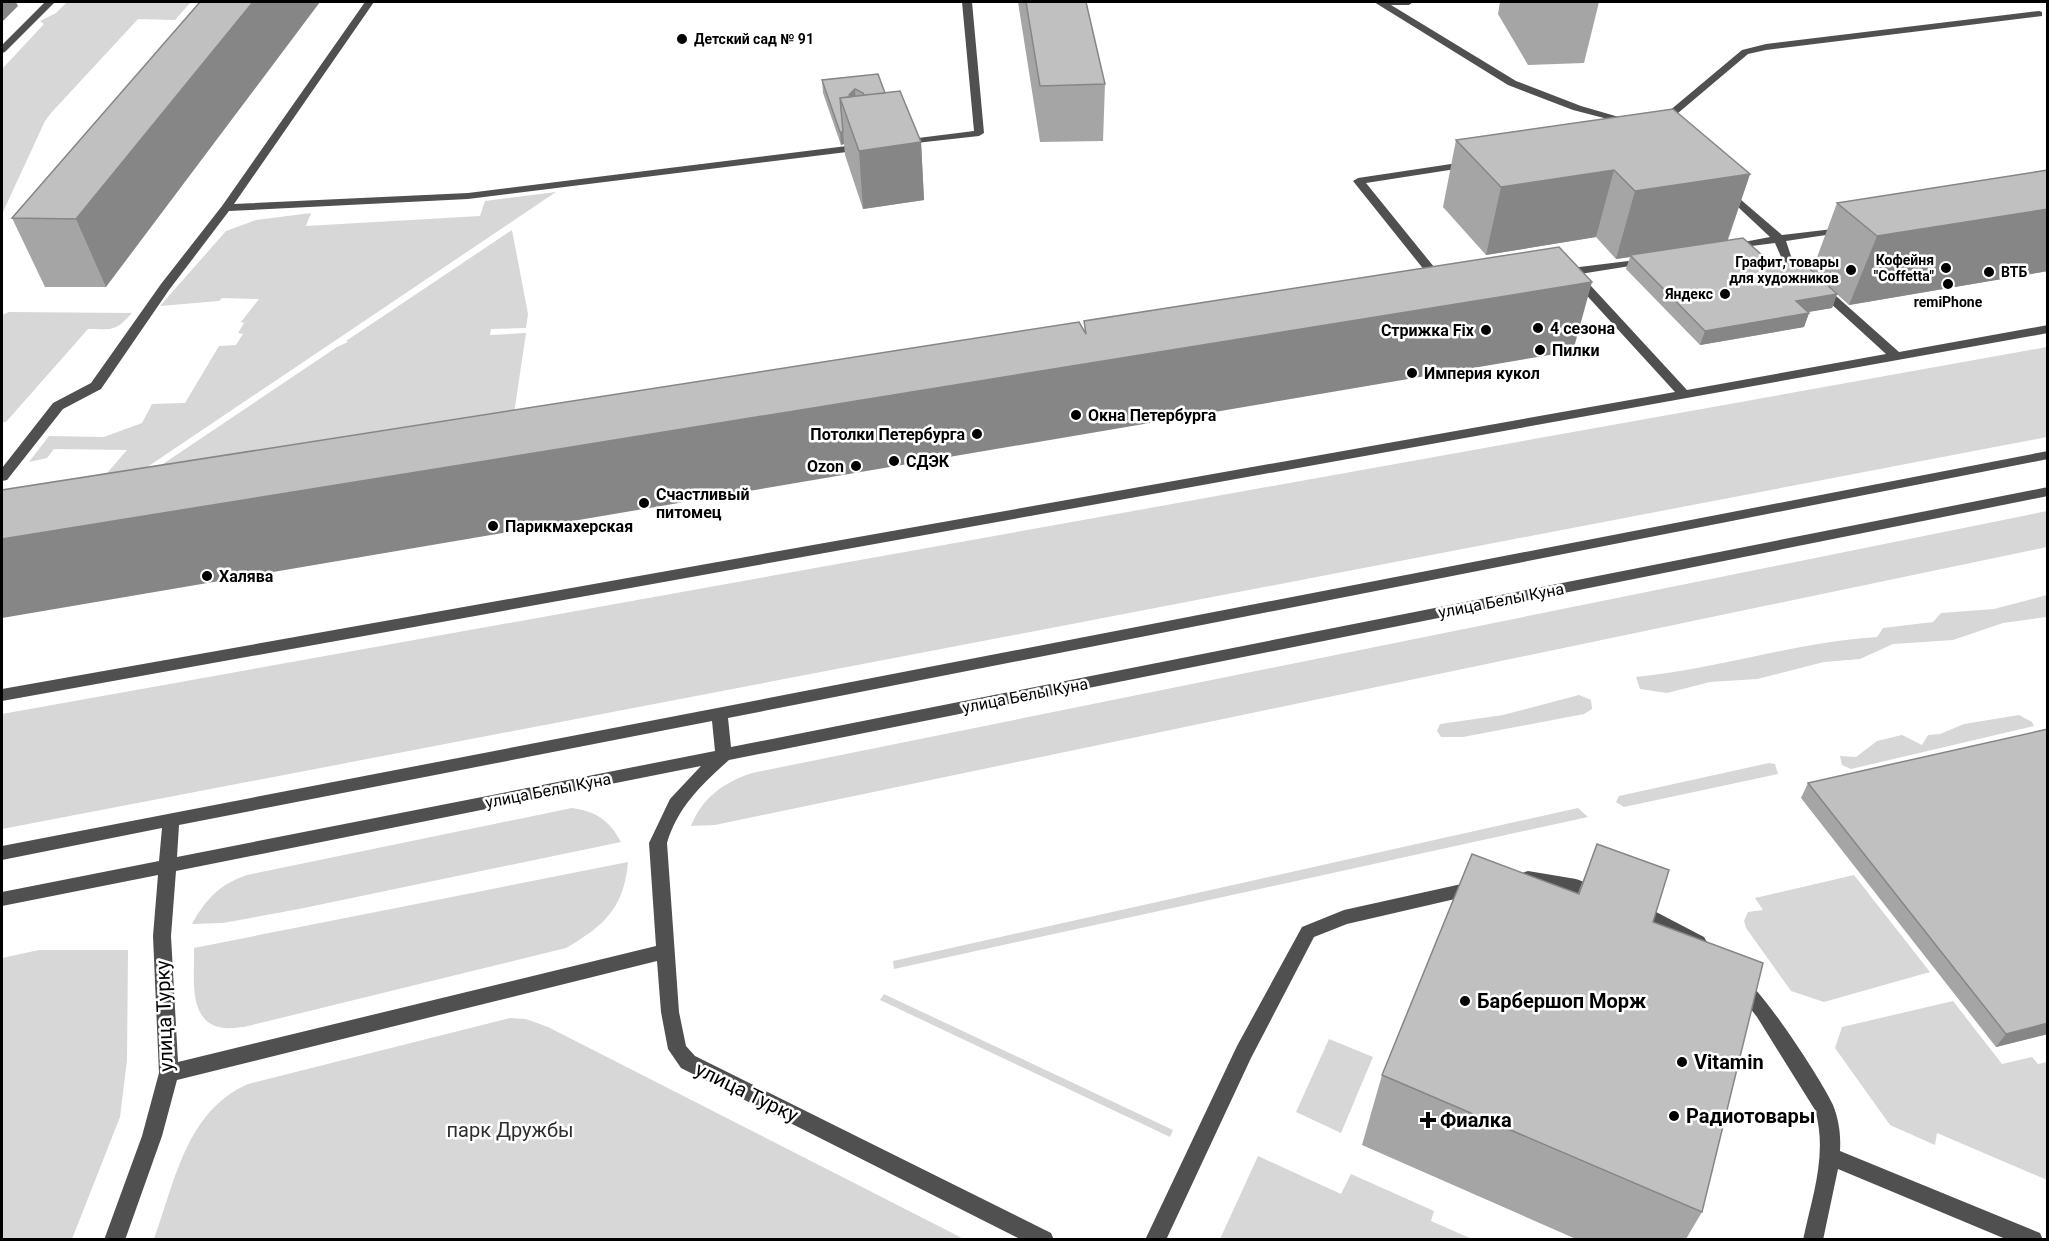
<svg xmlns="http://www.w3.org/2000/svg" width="2049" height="1241" font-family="Roboto,sans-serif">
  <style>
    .green { fill: #d7d7d7 }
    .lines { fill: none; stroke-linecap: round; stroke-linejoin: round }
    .minor { fill: #505050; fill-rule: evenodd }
    .wall { fill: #a5a5a5 }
    .shaded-wall { fill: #868686 }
    .building { fill: #c0c0c0; stroke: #868686; stroke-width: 1.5 }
    .poi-dot { fill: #000; stroke: #fff; stroke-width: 2 }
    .labels { text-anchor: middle; stroke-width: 5; stroke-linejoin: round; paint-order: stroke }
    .far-poi-label { font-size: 14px; font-weight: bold; fill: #000; stroke: #fff; text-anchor: end }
    .poi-label { font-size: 16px; font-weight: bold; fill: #000; stroke: #fff; text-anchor: start }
    .street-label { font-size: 16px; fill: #000; stroke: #fff }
    .near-poi-label { font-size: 20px; font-weight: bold; fill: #000; stroke: #fff; text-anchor: start }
    .near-street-label { font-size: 20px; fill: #000; stroke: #fff }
    .near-park-label { font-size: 20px; fill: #2e2e2e; stroke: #fff }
  </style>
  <rect width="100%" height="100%" fill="#fff"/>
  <path class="green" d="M 67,2 L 191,2 L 175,20 L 138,19 L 51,113 L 45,121 L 2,214 L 2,69 L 44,24 L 40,21 L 56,13 Z
    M 556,192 L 125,482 L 101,480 L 127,450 L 54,449 L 47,458 L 29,462 L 49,436 L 104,437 L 142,423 L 152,404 L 185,403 L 219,346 L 236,345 L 243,334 L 238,333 L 244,323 L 241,322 L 259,299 L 222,298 L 219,301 L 160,306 L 226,231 L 256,220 L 311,213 L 306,226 L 480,216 L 485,201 Z
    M 512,230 L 528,314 L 526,328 L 491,329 L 490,335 L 526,333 L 511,434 L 136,482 L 337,347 L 348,342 L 346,341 Z
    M 9,312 L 132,313 C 115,332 113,329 88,329 L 6,422 L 2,422 L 2,315 Z
    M 2047,347 L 2047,437 L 2,829 L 2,714 Z
    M 2047,511 L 2047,547 L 715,825 L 691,826 C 702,798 724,782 752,773 Z
    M 2047,595 L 2047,617 L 2003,623 L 1953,640 L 1893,644 L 1860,659 L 1824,662 L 1757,679 L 1710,682 L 1667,693 L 1640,689 L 1636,677 C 1718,669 1796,642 1877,637 L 1883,628 L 1933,622 L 1941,613 L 1994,609 Z
    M 1579,695 L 1591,700 L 1592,709 L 1584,714 L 1463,737 L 1441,737 L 1437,731 L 1440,724 L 1503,715 Z
    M 2019,715 L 2032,722 L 2034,726 L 1851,769 L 1842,765 L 1840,756 L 1856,757 L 1877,741 L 1902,735 L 1922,745 L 1928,735 L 1940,734 L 1964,724 Z
    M 1769,763 L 1775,764 L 1778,774 L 1624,807 L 1616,802 L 1619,796 Z
    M 572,808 C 596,811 610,821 621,842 L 299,909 L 223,923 L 192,924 C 206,899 220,884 247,875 Z
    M 1578,808 L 1588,817 L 894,969 L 893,961 Z
    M 628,862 C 624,908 604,926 566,948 L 244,1027 C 233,1028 221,1030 211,1024 C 188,1011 195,970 194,948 Z
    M 1854,875 L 1930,972 L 1824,1002 L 1791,991 L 1746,928 L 1744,921 L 1748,912 L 1763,910 L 1755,898 Z
    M 39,950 L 128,950 L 127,1060 L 120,1117 L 72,1239 L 2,1239 L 2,958 Z
    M 884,994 L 1173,1130 L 1170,1137 L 880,1000 Z
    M 1953,1001 L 2002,1064 L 2032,1057 L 2038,1064 L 2047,1062 L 2047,1180 L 1937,1133 L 1935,1145 L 1890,1125 L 1835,1048 L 1842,1027 Z
    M 510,1018 L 526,1019 L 548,1027 L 964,1239 L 154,1239 C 175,1182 186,1111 248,1084 Z
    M 1329,1039 L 1373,1057 L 1341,1133 L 1296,1112 Z
    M 1258,1156 L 1341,1194 L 1351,1174 L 1434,1211 L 1431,1221 L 1472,1239 L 1220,1239 Z"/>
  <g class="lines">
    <path class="minor" d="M 45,2 L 55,2 L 5,52 L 2,53 L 2,45 Z
      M 365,2 L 374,2 L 234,204 L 468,193 L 863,144 L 868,147 L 863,150 L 468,199 L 229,211 L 169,290 L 101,389 L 63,409 L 7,480 L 2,481 L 2,468 L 53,403 L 91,383 L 161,284 L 222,206 Z
      M 962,2 L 972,2 L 984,133 L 979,136 L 898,145 L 897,143 L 902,140 L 974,131 Z
      M 1374,2 L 1413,2 L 1409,5 L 1391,5 L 1516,81 L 1581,106 L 1636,122 L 1631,125 L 1573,110 L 1508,85 Z
      M 2039,11 L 2042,12 L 2042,16 L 1766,50 L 1748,54 L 1665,124 L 1656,122 L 1742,50 L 1766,44 Z
      M 1471,161 L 1475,162 L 1475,166 L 1366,183 L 1447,283 L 1441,287 L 1437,286 L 1353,181 L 1358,178 Z
      M 1726,187 L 1782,235 L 1850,227 L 1850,231 L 1846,232 L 1786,241 L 1791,256 L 1899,352 L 2048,325 L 2048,333 L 2,701 L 2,689 L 1675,392 L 1569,276 L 1559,275 L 1557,273 L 1563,269 L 1653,258 L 1653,262 L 1649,263 L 1580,274 L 1687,390 L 1886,354 L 1782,259 L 1775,243 L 1728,249 L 1728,245 L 1770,237 L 1722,192 L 1720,190 Z
      M 2048,451 L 2048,459 L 728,718 L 731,747 L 2048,487 L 2048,496 L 729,760 C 701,785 678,807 667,843 L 679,1012 L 686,1046 L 695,1056 L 1051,1233 L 1054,1240 L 1022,1240 L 681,1068 L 668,1049 L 661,1012 L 657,961 L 177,1080 L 162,1136 L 125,1240 L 104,1240 L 142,1136 L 159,1073 L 153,936 L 158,875 L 2,906 L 2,892 L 159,861 L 162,828 L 2,860 L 2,846 ZM 712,721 L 715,751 L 177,857 L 179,825 ZM 701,766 L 670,799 L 649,843 L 656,946 L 178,1062 L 171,936 L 176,871 Z
      M 1528,871 L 1576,879 L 1604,889 L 1607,894 L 1604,899 C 1599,901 1540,887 1528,885 L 1522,883 L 1519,878 L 1522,873 Z
      M 1475,881 L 1481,883 L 1484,888 L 1481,893 L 1347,924 L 1314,937 L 1251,1058 L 1166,1240 L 1145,1240 L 1237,1046 L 1302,927 L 1344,910 Z
      M 1637,902 L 1704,937 L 1707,942 L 1704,947 L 1698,949 L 1692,947 L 1631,914 L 1628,909 L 1631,904 Z
      M 1742,978 C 1760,985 1824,1084 1833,1105 C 1839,1120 1841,1135 1840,1151 L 2040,1233 L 2043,1240 L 2008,1240 L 1838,1169 L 1823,1240 L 1803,1240 C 1812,1197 1828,1154 1815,1110 L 1757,1017 L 1733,986 L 1736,980 Z"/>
  </g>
  <path class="wall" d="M 200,2 L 106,287 L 45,287 L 12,218 Z
    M 1018,2 L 1086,2 L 1105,84 L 1103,141 L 1040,142 Z
    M 1500,2 L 1599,2 L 1584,63 L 1528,65 L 1498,14 Z
    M 822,80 L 885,93 L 921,142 L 924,200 L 863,209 L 845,155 L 844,144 L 841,145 L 823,93 Z
    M 1456,140 L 1750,174 L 1728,240 L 1773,265 L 1812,271 L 1837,203 L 2048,170 L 2048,271 L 1849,305 L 1837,294 L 1832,308 L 1807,312 L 1809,313 L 1804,327 L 1700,345 L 1626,269 L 1630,257 L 1616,259 L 1596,237 L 1486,255 L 1443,207 Z
    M 2048,729 L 2048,1034 L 1996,1047 L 1801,798 L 1808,783 Z
    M 1597,844 L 1653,922 L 1702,1212 L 1686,1239 L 1576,1239 L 1362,1145 L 1382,1075 L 1578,893 Z"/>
  <path class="shaded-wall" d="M 2,2 L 16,2 L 18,6 L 2,22 Z
    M 253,2 L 320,2 L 106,287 L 76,219 Z
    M 855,89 L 856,102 L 850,108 L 849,95 Z
    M 840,132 L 843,132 L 844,144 L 841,145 Z
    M 921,142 L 924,200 L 863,209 L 859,151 Z
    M 1614,170 L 1596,237 L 1486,255 L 1501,187 Z
    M 1750,174 L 1727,241 L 1630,255 L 1630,257 L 1616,259 L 1635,191 Z
    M 2048,209 L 2048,271 L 1849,305 L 1877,236 Z
    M 1592,282 L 1573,351 L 2,618 L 2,539 Z
    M 1837,294 L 1832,308 L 1791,315 L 1796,301 Z
    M 1809,313 L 1804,327 L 1700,345 L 1705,331 Z
    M 2048,1023 L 2048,1034 L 1996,1047 L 2006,1034 Z"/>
  <path class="building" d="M 200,2 L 253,2 L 76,219 L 12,218 Z
    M 1026,2 L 1086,2 L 1105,84 L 1040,86 Z
    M 878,74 L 885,93 L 864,95 L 863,93 L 855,89 L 849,95 L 850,97 L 840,98 L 843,132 L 840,132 L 822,80 Z
    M 900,91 L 921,142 L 859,151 L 840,98 Z
    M 1673,109 L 1750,174 L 1635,191 L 1614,170 L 1501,187 L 1456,140 Z
    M 2048,170 L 2048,209 L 1877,236 L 1837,203 Z
    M 1743,238 L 1773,265 L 1800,260 L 1837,294 L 1796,301 L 1809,313 L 1705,331 L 1630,255 Z
    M 1559,247 L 1592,282 L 2,539 L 2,490 L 1079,322 L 1086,334 L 1084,321 Z
    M 2048,729 L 2048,1023 L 2006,1034 L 1808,783 Z
    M 1597,844 L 1669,870 L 1653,922 L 1763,963 L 1702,1212 L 1382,1075 L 1472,854 L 1579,894 Z"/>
  <g class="poi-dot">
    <circle cx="682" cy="39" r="6"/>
    <circle cx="1946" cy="268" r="6"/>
    <circle cx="1851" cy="270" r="6"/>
    <circle cx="1989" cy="272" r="6"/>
    <circle cx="1948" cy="284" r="6"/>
    <circle cx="1725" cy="294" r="6"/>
    <circle cx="1538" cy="328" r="6"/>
    <circle cx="1486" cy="330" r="6"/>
    <circle cx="1540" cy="350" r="6"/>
    <circle cx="1412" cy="373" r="6"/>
    <circle cx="1076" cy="415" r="6"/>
    <circle cx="977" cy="434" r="6"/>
    <circle cx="894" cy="461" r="6"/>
    <circle cx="856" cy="466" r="6"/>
    <circle cx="644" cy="503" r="6"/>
    <circle cx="493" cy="526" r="6"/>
    <circle cx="207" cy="576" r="6"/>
    <circle cx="1465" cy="1001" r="6"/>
    <circle cx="1682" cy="1062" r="6"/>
    <circle cx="1674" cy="1116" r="6"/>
    <path d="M1425 1111h6v6h6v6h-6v6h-6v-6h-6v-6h6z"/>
  </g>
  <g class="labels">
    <g class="far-poi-label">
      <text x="694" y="44" text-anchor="start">Детский сад № 91</text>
      <text x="1934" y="265">Кофейня<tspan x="1934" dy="16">"Соffettа"</tspan></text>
      <text x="1839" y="267">Графит, товары<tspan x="1839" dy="16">для художников</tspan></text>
      <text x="2001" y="277" text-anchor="start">ВТБ</text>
      <text x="1713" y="299">Яндекс</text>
      <text x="1948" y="307" text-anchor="middle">remiPhone</text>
    </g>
    <g class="poi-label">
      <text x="1550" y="334">4 сезона</text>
      <text x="1474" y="336" text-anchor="end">Стрижка Fix</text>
      <text x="1552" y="356">Пилки</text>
      <text x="1424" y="379">Империя кукол</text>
      <text x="1088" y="421">Окна Петербурга</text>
      <text x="965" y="440" text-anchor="end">Потолки Петербурга</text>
      <text x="906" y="467">СДЭК</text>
      <text x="844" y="472" text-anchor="end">Ozon</text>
      <text x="656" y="500">Счастливый<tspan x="656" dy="18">питомец</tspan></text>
      <text x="505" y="532">Парикмахерская</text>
      <text x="219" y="582">Халява</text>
    </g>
    <g class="street-label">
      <text transform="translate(1501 600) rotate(-11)" y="6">улица Белы Куна</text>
      <text transform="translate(1025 695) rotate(-11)" y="6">улица Белы Куна</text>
      <text transform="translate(548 790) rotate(-11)" y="6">улица Белы Куна</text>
    </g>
    <g class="near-poi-label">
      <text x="1477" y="1008">Барбершоп Морж</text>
      <text x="1694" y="1069">Vitamin</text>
      <text x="1686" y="1123">Радиотовары</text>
      <text x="1440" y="1127">Фиалка</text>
    </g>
    <g class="near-street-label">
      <text transform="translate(164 1016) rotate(-92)" y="7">улица Турку</text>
      <text transform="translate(747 1092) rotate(26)" y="7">улица Турку</text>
    </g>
    <g class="near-park-label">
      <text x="510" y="1137">парк Дружбы</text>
    </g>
  </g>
  <rect width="2049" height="1241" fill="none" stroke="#000000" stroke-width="6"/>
</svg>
